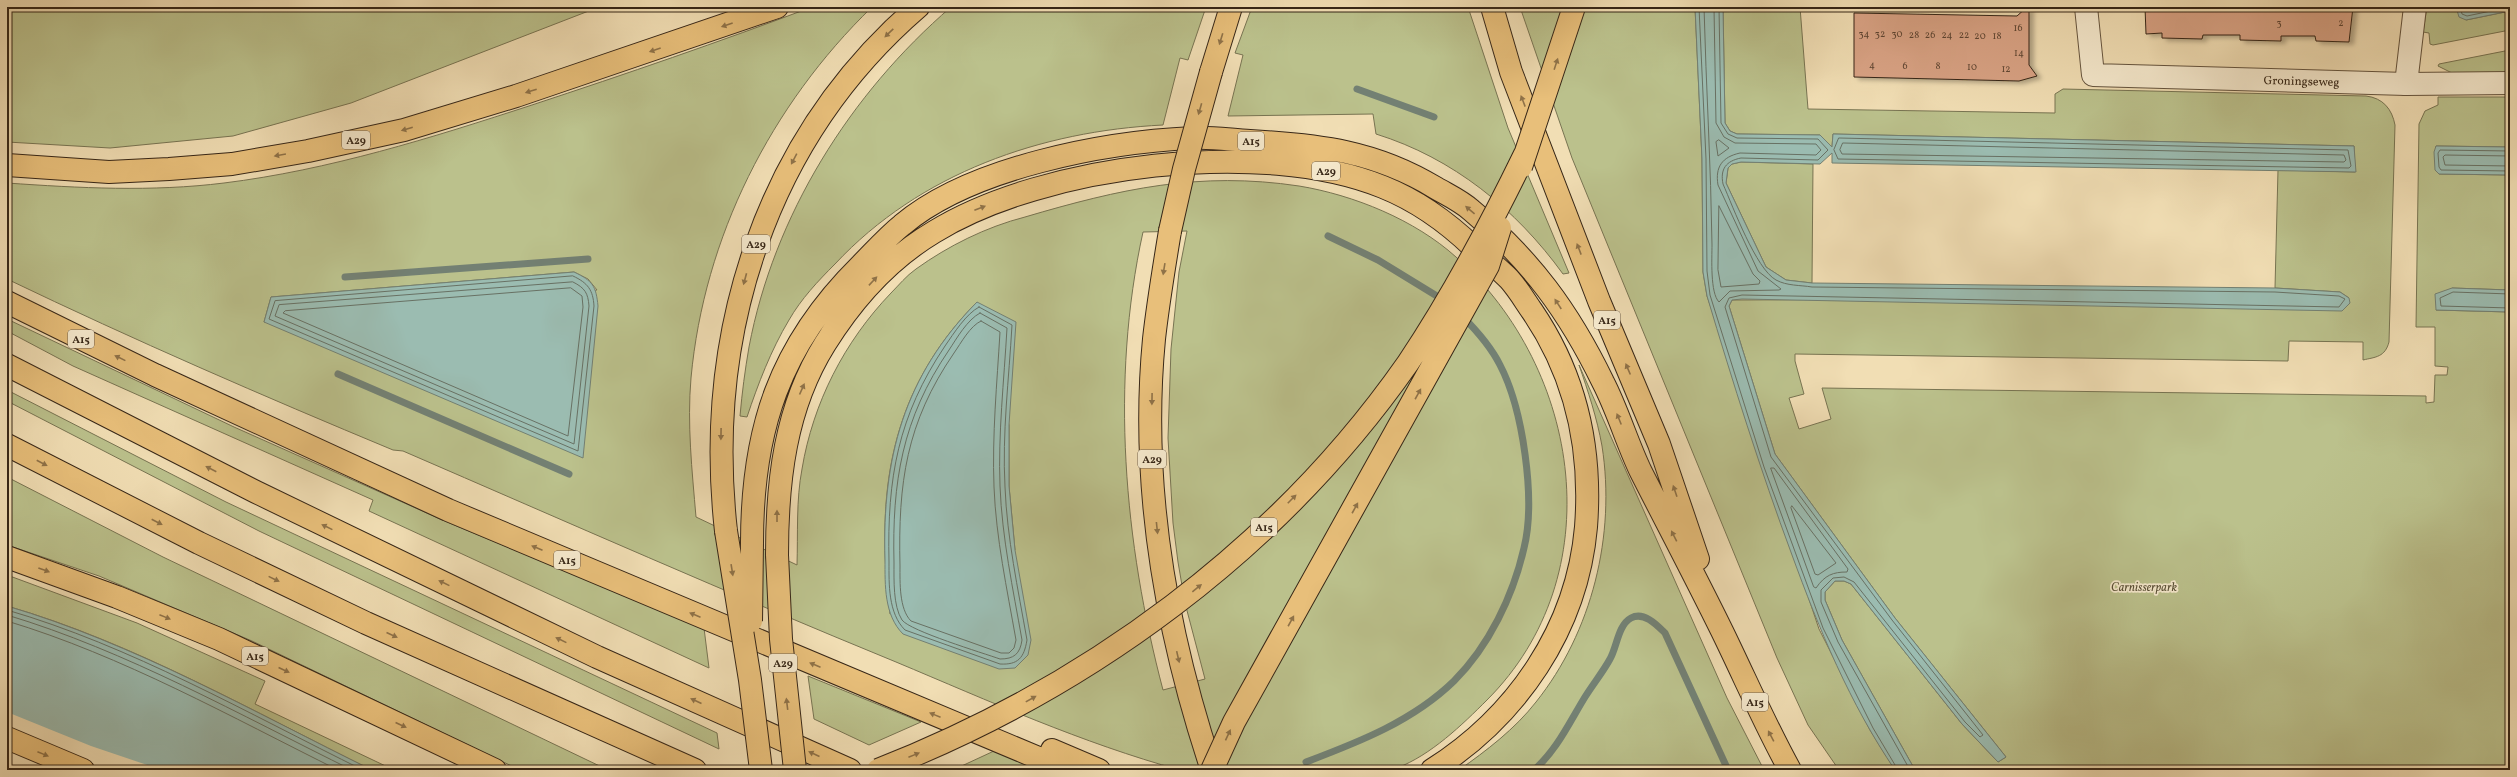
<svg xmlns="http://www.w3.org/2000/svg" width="2517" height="777" font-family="Vollkorn,serif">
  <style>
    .green { fill: #bbc18c; stroke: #787452; fill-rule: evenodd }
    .water { fill: #9bbcb1; stroke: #738073 }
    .pier { fill: #f1deb4 }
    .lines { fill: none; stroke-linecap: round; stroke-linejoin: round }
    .shore { stroke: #687164; stroke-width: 1 }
    .stream { stroke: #738073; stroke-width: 7 }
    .building { fill: #d8a284; stroke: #362617; filter: url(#shadow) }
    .minor-casing { stroke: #65543e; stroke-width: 24 }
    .highway-casing { stroke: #362617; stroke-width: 24 }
    .minor { stroke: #f6eace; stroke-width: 22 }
    .highway { stroke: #e8bf7a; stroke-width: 22 }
    .highway-bridge-casing { stroke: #362617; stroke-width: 24; stroke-linecap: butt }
    .highway-bridge { stroke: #e8bf7a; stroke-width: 22 }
    .oneway { fill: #8f7248 }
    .labels { text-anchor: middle; stroke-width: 3.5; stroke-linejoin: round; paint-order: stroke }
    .number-label { font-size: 10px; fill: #5e4532 }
    .shield { fill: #f6eace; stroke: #70614e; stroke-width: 1 }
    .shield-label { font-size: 11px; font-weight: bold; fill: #362617 }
    .street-label { font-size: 12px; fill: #362617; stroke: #f6eace }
    .park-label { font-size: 12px; font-style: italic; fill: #574d34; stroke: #f6eace }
  </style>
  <defs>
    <filter id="shadow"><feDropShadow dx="4.5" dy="2.5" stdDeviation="2" flood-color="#0004"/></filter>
  </defs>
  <rect width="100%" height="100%" fill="#f1deb4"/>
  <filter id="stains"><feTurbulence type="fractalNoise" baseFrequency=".005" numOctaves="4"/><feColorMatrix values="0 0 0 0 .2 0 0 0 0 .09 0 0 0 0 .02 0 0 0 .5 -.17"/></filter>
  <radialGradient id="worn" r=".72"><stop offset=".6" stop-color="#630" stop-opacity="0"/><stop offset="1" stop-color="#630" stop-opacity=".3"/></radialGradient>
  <path class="green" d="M 7,7 L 599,7 L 351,103 L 233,136 L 110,148 L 7,142 Z
    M 812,7 L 872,7 C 771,105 704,237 691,378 C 687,424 692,470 696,517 L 797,565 C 798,534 796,500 802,469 C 813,403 844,342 891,293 C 899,285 906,276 916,269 C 948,246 986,227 1025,217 C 1120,189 1199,171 1299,186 C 1354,195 1415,220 1456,257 C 1582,370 1612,575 1487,700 C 1462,725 1431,755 1397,768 C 1381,775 1354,770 1336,770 C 1284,770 1232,770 1180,770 C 1082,743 989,701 896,662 C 730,594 567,522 403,451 L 393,450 C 263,396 134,340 7,279 L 7,183 C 79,188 152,192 224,183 C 329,170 431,138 532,105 C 626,74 719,42 812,7 ZM 1187,231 L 1179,272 L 1171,349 L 1168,438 L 1173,523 L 1178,562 L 1185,603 L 1205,679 L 1163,690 C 1124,542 1110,382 1143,232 ZM 574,272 L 588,279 L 597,290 L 264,322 L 271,297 ZM 977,302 L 1009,425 L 1009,486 L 1015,550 L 890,614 C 875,494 889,391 977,302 Z
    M 951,7 L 1206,7 L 1188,60 L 1180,58 L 1163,125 C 1041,131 920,173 835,264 C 818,281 801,299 789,320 C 771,350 758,384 747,417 L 740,416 C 742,393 745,370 749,347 C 774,215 850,94 951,7 Z
    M 1252,7 L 1468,7 L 1508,128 L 1569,273 L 1563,274 C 1516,209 1453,158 1376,134 L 1373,114 L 1228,116 L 1243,55 L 1235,53 Z
    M 1520,7 L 1695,7 L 1702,159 L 1703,272 L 1707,296 L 1819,629 L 1870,730 L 1895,770 L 1839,770 L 1808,725 L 1777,658 L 1572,158 Z
    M 1723,7 L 1800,7 L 1808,109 L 2055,113 L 2055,94 L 2063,89 L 2366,96 C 2383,98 2392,109 2395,125 L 2389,342 C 2385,357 2376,357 2363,360 L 2363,342 L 2289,341 L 2288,361 L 1795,354 L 1795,361 L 1804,394 L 1789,398 L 1799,429 L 1831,419 L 1822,388 L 2426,396 L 2426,403 L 2434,402 L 2435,375 L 2447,375 L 2448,367 L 2435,366 L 2435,327 L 2416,327 L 2419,124 L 2425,111 L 2438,105 L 2438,97 L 2510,97 L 2510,147 L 2436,146 L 2439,174 L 2510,175 L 2510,290 L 2452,288 L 2436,310 L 2510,312 L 2510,770 L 1915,770 L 1842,640 L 1825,600 L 1825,592 L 1835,581 L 1844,581 L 1851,584 L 1962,724 L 1998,762 L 2006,757 L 1895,618 L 1775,454 L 1729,306 L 1732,300 L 2349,298 L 2340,292 L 2275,288 L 2278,170 L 2355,172 L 2354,146 L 1833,134 L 1832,147 L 1820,135 L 1737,134 L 1730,131 L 1725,123 Z
    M 2427,7 L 2456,7 L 2466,20 L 2510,11 L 2510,30 L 2433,45 L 2430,44 L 2429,33 L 2423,32 Z
    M 2510,50 L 2510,75 L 2452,73 L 2438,66 L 2439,64 Z
    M 1741,162 L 1813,164 L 1812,283 L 1786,280 L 1766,267 L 1726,183 L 1728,168 L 1732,164 Z
    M 7,319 L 234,427 L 447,522 L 704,628 L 709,668 L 369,511 L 373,500 L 73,366 L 7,331 Z
    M 1579,365 L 1727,698 L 1764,770 L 1459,770 C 1486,751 1515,729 1536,702 C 1592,632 1616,535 1602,446 C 1597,418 1588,391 1579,365 Z
    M 7,390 L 226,502 L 717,733 L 719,749 L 259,531 L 7,401 Z
    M 7,477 L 163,557 L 608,770 L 520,770 L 252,641 L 99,576 L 7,545 Z
    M 7,575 L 137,623 L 265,681 L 255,704 L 394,770 L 372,770 C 253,712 135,643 7,606 Z
    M 808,676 L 921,722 L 869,745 L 814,719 Z
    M 994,751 L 1042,770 L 953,770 Z"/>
  <path class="water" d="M 1695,7 L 1723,7 L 1725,123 L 1730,131 L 1737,134 L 1820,135 L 1832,147 L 1833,134 L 2354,146 L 2356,172 L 1832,163 L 1832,153 L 1820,164 L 1741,162 L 1732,164 L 1728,168 L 1726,183 L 1766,267 L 1786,280 L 1812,283 L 2275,288 L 2340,292 L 2349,298 L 2350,303 L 2342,311 L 1742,299 L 1732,300 L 1729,306 L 1775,454 L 1895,618 L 2006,757 L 1998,762 L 1962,724 L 1851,584 L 1844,581 L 1835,581 L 1825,592 L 1825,600 L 1842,640 L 1915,770 L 1895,770 C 1850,704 1819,629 1792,555 C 1760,469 1733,383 1707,296 L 1703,272 L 1702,159 Z
    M 2456,7 L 2510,7 L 2510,11 L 2466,20 L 2459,17 Z
    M 2436,146 L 2510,147 L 2510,175 L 2439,174 L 2435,170 L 2434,152 Z
    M 574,272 C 593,281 596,286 598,306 L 583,458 L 264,322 L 271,297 Z
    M 2452,288 L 2510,290 L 2510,312 L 2436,310 L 2435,294 Z
    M 977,302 L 1016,322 L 1009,425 L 1009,486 L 1015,550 L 1031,640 L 1028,655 L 1015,668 L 999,669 L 903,634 C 884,615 885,585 885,560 C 882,458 904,376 977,302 Z
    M 7,606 C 133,643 254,712 372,770 L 7,770 Z"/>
  <path class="pier" d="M 7,712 L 91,746 L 162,770 L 7,770 Z"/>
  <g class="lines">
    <path class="shore" d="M 1699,7 L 1706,159 L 1707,271 L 1710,295 L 1764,467 L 1823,628 L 1873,728 L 1898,770
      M 1704,7 C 1706,86 1711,166 1712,245 C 1712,258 1710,293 1719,302 L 1730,291 L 1779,290 L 1781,289 L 1758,271 L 1718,185 C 1715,167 1722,157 1740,153 L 1816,155 L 1821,150 L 1816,144 L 1735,143 L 1724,137 L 1716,123 L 1714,7
      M 1719,7 L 1721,123 L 1728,134 L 1737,138 L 1818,139 L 1828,150 L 1818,160 L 1741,158 C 1726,161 1720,169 1723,184 C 1733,207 1756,269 1776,280 C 1787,286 1800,285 1812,287 L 2275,292 L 2339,296 L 2345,299 L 2339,307 L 1742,295 L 1729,298 L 1725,307 L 1771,457 L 1892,620 L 1983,735 L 1980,737 L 1965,722 L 1854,582 L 1844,577 L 1833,578 L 1821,590 L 1821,602 L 1838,642 L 1910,770
      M 2460,7 L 2462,14 L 2467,16 L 2510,7
      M 1839,138 L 2348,150 L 2351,166 L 2349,168 L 1838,159 L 1834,150 Z
      M 1719,140 L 1729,148 L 1718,156 L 1716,142 Z
      M 1843,143 L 2344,155 L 2346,160 L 2344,162 L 1842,154 L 1840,150 Z
      M 2510,151 L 2440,150 L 2438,153 L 2439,167 L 2441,170 L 2510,171
      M 2510,156 L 2445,155 L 2443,157 L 2445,165 L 2510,166
      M 1719,206 L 1753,274 L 1760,281 L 1759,284 L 1721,287 L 1718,270 Z
      M 573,276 C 588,283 593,290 594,306 L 578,451 L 269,319 L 275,301 Z
      M 573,282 C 585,288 588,293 589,306 L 574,444 L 275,316 L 279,305 Z
      M 571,288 L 582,296 L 583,307 L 568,436 L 283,313 L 285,311 Z
      M 2510,294 L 2453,292 L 2440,298 L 2441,306 L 2510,308
      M 979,307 L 1012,325 C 1009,379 1002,433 1005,487 C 1007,538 1018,589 1027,640 C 1024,658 1018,665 1000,664 L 905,630 C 888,613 889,584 889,562 C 887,478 898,416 945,346 C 954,333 966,314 979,307 Z
      M 980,313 L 1007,328 C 1004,381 998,434 1000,486 C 1002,538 1013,589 1022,640 C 1020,654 1014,659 1000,659 C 983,653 910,631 902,620 C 893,606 894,580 894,563 C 892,482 902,419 949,350 C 957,338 967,320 980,313 Z
      M 981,321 L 1000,332 C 997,383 992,435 994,487 C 996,538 1007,589 1016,640 L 1014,648 L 1009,653 L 1001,653 L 911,621 C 899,609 900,582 900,566 C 898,483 906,423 954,353 C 961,343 970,326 981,321 Z
      M 1771,468 L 1774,468 L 1848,569 L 1847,572 C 1833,572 1825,575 1816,588 L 1814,587 Z
      M 1792,506 L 1836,563 L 1818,575 L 1815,574 L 1791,508 Z
      M 7,610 C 131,646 247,713 363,770
      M 7,615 C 127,651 240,715 352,770
      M 7,621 C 123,656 231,717 338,770"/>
    <path class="stream" d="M 1357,89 L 1434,117
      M 1328,236 L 1378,260 L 1445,301
      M 345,277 L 588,259
      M 338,374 L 569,474
      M 1306,762 C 1359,742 1413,721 1454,681 C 1489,646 1513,596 1524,548 C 1536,500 1523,409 1500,365 C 1491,347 1477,331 1463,317
      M 1534,770 C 1557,750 1569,723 1585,697 C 1593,684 1603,672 1610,659 C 1617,647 1618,625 1631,618 C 1644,611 1657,625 1665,633 L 1728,770"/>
  </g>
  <path class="building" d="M 2027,7 L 2029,7 L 2029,65 L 2037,76 L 2019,81 L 1854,77 L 1854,13 L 2017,16 Z
    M 2145,7 L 2353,7 L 2349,42 L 2316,41 L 2315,36 L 2281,36 L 2281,41 L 2240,40 L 2240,35 L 2203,35 L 2202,39 L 2162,38 L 2162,33 L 2146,34 Z"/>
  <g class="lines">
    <g class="minor-casing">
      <g id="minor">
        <path id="s1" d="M 2086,7 L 2093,75 L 2406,84 L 2510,83"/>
        <path d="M 2406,84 L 2415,7"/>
      </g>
    </g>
    <g class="highway-casing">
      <path id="highway" d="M 1492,7 L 1511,72 L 1599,301 L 1659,444 L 1698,559
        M 1211,72 L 1231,7
        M 7,165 L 109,172 L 169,169 L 232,164 L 308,151 L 404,130 L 516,96 L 777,7
        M 1170,231 C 1164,267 1158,303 1154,339 C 1140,485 1166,632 1212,770
        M 7,302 L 155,375 L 448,510 L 1067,770
        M 7,365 L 256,492 L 597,657 L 850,770
        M 7,445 L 199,543 L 366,623 L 695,770
        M 726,531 C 704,334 765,139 918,7
        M 752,543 C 752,430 779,346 861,265 C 874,252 887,237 902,225 C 971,167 1105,142 1193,138 C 1212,137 1231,140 1250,141 C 1320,145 1375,151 1436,188 C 1448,195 1461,201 1471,210 C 1531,260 1569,312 1603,382 C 1618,411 1627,443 1641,472 C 1668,525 1696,578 1722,631 C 1745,678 1765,725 1790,770
        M 777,555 C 777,481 785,408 825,344 C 853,299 889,259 934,232 C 1044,164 1263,138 1383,187 C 1418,201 1447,222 1474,248 C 1486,258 1498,268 1509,279 C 1518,289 1525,301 1532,311 C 1577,377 1592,449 1586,527 C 1577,629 1517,716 1432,770
        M 7,557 L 117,597 L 219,639 L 495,770
        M 7,738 L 83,770
        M 1052,750 L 1099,770"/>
    </g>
    <use href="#minor" class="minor"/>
    <use href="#highway" class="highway"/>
    <g class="highway-bridge-casing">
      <path id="highway-bridge" d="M 1521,167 L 1574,7
        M 1170,231 L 1184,169 L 1211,72
        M 726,531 L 750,680 L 761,770
        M 777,555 L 781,639 L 795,770
        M 751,621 L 752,543
        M 878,770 C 1088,688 1278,549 1408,363 C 1453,296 1490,226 1525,154
        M 1212,770 L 1234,722 L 1488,266 L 1500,228"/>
    </g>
    <use href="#highway-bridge" class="highway-bridge"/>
  </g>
  <defs><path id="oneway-solid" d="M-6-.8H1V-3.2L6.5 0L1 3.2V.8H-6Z"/></defs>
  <g class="oneway">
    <use href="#oneway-solid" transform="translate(727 25) rotate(161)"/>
    <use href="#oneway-solid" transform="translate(889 33) rotate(136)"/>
    <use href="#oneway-solid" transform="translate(1221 39) rotate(107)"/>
    <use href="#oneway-solid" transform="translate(655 50) rotate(161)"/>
    <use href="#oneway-solid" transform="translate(1556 64) rotate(-72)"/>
    <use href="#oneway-solid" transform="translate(531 91) rotate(162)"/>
    <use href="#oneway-solid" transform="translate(1523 101) rotate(-111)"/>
    <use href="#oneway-solid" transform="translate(1200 109) rotate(106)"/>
    <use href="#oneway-solid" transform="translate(407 129) rotate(164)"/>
    <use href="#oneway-solid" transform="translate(280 155) rotate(170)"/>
    <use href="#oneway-solid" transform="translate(794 159) rotate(118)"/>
    <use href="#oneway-solid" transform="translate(980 208) rotate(-21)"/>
    <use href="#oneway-solid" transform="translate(1470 210) rotate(-140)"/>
    <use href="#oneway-solid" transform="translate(1579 249) rotate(-111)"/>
    <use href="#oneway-solid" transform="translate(1164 269) rotate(99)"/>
    <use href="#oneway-solid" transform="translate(745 279) rotate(105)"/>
    <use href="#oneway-solid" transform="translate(873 281) rotate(-47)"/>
    <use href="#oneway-solid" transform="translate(1558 304) rotate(-123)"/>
    <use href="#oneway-solid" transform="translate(120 358) rotate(-154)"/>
    <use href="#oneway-solid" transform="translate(1628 369) rotate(-113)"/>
    <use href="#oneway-solid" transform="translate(802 389) rotate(-66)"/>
    <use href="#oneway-solid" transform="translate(1418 394) rotate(-61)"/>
    <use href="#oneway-solid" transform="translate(1152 399) rotate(91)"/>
    <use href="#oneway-solid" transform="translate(1619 419) rotate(-112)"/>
    <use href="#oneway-solid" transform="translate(721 434) rotate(91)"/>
    <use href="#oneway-solid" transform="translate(42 463) rotate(28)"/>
    <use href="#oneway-solid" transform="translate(211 469) rotate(-153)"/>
    <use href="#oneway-solid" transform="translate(1675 491) rotate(-109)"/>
    <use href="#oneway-solid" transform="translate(1292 499) rotate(-45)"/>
    <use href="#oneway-solid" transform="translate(1355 508) rotate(-61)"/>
    <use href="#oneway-solid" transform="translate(777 516) rotate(-90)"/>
    <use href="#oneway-solid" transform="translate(157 522) rotate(27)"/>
    <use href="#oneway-solid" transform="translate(327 527) rotate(-154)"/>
    <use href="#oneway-solid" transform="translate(1157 528) rotate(84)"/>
    <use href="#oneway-solid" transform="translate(1674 536) rotate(-117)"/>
    <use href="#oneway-solid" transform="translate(537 548) rotate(-157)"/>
    <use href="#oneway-solid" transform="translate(44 570) rotate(20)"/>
    <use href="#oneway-solid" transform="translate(732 570) rotate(81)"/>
    <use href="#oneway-solid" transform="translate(274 579) rotate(26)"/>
    <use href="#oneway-solid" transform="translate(444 583) rotate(-154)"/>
    <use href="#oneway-solid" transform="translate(1197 588) rotate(-39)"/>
    <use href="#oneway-solid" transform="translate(695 615) rotate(-157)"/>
    <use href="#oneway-solid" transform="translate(165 617) rotate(22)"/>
    <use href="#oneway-solid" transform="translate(1291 621) rotate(-61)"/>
    <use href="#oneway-solid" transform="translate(392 635) rotate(24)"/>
    <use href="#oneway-solid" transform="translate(561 640) rotate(-154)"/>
    <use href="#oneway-solid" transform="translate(1178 657) rotate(77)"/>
    <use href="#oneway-solid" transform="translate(815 665) rotate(-157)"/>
    <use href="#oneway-solid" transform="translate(284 670) rotate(25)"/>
    <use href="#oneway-solid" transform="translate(1031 699) rotate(-29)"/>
    <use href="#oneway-solid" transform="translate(696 701) rotate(-156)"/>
    <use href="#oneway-solid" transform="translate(787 704) rotate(-97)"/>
    <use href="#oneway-solid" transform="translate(935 715) rotate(-158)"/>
    <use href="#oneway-solid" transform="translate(401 725) rotate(25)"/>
    <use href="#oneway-solid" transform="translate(1228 735) rotate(-65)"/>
    <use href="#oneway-solid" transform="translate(1771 736) rotate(-118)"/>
    <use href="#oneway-solid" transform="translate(43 754) rotate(22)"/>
    <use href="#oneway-solid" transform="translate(814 754) rotate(-156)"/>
    <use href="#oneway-solid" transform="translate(914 755) rotate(-22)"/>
  </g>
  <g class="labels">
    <g class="number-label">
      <text x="2279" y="26">3</text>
      <text x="2341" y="26">2</text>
      <text x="2018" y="31">16</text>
      <text x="1864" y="37">34</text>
      <text x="1880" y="37">32</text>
      <text x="1897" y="37">30</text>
      <text x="1914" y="38">28</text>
      <text x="1930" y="38">26</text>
      <text x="1947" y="38">24</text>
      <text x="1964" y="38">22</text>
      <text x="1980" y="39">20</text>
      <text x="1997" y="39">18</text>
      <text x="2019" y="56">14</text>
      <text x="1872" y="68">4</text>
      <text x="1905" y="69">6</text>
      <text x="1938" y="69">8</text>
      <text x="1972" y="70">10</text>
      <text x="2006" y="72">12</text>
    </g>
    <g class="shield">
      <rect x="342" y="131" width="28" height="18" rx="3"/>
      <rect x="1238" y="132" width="26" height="18" rx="3"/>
      <rect x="1312" y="162" width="28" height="18" rx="3"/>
      <rect x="742" y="235" width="28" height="18" rx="3"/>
      <rect x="1594" y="311" width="26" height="18" rx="3"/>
      <rect x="68" y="330" width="26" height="18" rx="3"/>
      <rect x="1138" y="450" width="28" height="18" rx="3"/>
      <rect x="1251" y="518" width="26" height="18" rx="3"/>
      <rect x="554" y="551" width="26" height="18" rx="3"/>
      <rect x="242" y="647" width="26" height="18" rx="3"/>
      <rect x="769" y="654" width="28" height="18" rx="3"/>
      <rect x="1742" y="693" width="26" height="18" rx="3"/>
    </g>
    <g class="shield-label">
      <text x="356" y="144">A29</text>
      <text x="1251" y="145">A15</text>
      <text x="1326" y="175">A29</text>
      <text x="756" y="248">A29</text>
      <text x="1607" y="324">A15</text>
      <text x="81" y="343">A15</text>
      <text x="1152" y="463">A29</text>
      <text x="1264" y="531">A15</text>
      <text x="567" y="564">A15</text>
      <text x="255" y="660">A15</text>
      <text x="783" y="667">A29</text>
      <text x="1755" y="706">A15</text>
    </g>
    <g class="street-label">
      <text dy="4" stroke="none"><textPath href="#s1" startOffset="277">Groningseweg</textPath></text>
    </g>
    <g class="park-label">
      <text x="2144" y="591">Carnisserpark</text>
    </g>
  </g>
  <rect width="2517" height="777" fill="none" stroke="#f1deb4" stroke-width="24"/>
  <rect x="8" y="8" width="2501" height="761" fill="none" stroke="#362617" stroke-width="2"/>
  <rect x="12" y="12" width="2493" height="753" fill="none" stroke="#362617"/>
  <rect width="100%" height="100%" filter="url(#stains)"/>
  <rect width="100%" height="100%" fill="url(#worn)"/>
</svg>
